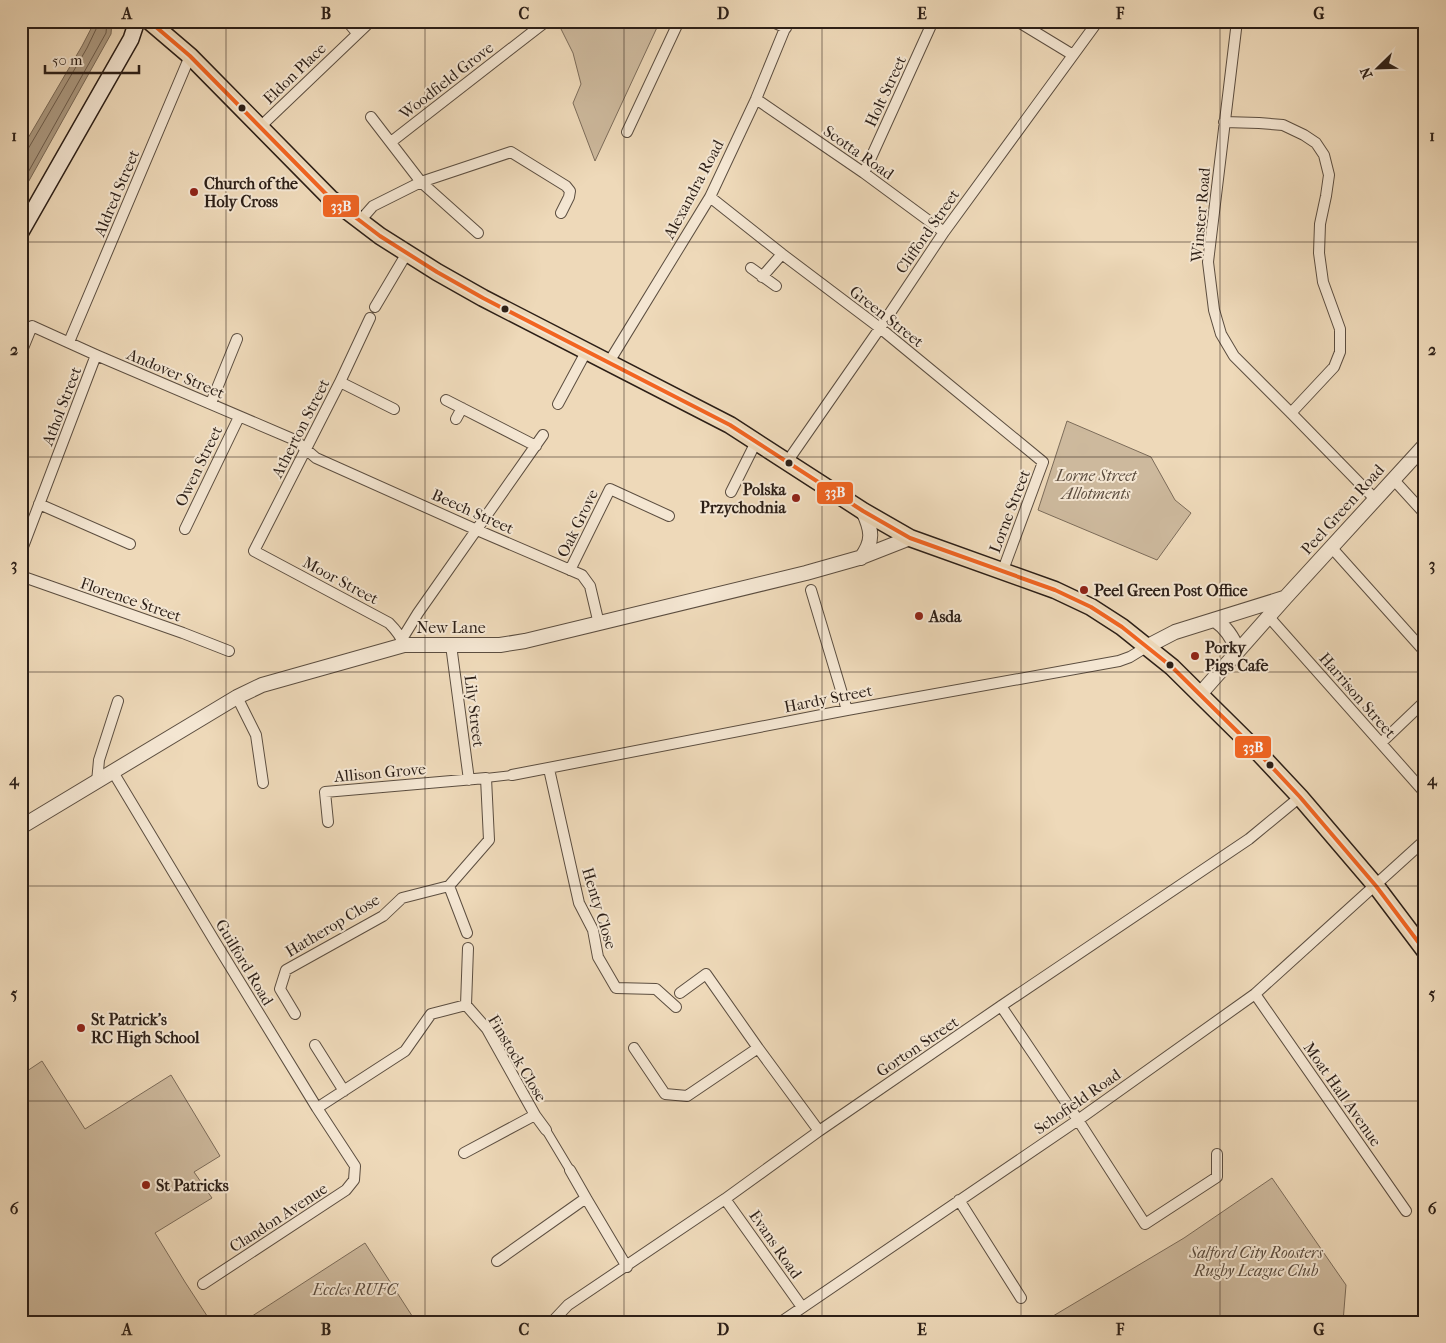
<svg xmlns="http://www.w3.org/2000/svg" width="1446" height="1343" font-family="'IM FELL French Canon',serif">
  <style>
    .green { fill: #cdb99d; stroke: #7c6c5a }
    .water { fill: #ac9a82; stroke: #796957 }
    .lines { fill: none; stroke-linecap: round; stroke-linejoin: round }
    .shore { stroke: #6c5c4c; stroke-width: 1 }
    .pedestrian-casing { stroke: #5c4e40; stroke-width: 10 }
    .minor-casing { stroke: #5c4e40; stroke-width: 12 }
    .tertiary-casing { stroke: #5c4e40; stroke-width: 16 }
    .secondary-casing { stroke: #2c1f17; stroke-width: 18 }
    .primary-casing { stroke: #2c1f17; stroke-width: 19 }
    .pedestrian { stroke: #f4e6d2; stroke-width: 8 }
    .minor { stroke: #f4e6d2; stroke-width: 10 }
    .tertiary { stroke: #f4e6d2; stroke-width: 14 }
    .secondary { stroke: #f4e6d2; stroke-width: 15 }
    .primary { stroke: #eed9b9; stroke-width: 16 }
    .bus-1-casing { stroke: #f4e6d2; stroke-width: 8 }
    .bus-1 { stroke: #f26522; stroke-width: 4 }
    .grid { fill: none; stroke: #2c1f17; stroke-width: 1; stroke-opacity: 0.55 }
    .bus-dot { fill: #2c1f17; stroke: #f4e6d2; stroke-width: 2 }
    .poi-dot { fill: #8f2418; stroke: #f4e6d2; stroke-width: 2 }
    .labels { text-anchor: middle; stroke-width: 4; stroke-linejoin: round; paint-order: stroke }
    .street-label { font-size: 16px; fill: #2c1f17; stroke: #f4e6d2 }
    .poi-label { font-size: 16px; font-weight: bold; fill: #2c1f17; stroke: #f4e6d2; text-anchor: start }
    .park-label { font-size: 16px; font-style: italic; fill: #5c4d3f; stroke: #f4e6d2 }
    .line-badge { stroke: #f4e6d2; stroke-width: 2 }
    .badge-label { font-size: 14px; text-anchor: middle; font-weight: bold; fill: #fff }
    .neatline { fill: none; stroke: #2c1f17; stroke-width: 2 }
    .grid-label { font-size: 16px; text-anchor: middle; font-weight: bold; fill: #2c1f17 }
  </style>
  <rect width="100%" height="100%" fill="#eed9b9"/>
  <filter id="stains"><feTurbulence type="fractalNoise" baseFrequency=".004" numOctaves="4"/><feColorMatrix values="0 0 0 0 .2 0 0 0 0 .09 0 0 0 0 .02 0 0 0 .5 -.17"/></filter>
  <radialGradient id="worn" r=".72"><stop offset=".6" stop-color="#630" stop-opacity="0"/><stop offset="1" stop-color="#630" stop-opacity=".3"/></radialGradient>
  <path class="green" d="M 557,21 L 660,21 L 595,161 L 573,103 L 581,84 L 573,53 Z
    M 1067,421 L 1151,457 L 1175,500 L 1191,513 L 1157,560 L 1038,510 Z
    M 42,1061 L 85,1129 L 171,1075 L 220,1156 L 194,1172 L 212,1198 L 155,1233 L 185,1282 L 211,1322 L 21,1322 L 21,1075 Z
    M 1272,1178 L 1346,1285 L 1343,1322 L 1043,1322 L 1184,1238 Z
    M 365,1243 L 416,1322 L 243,1322 Z"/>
  <path class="water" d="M 95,21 L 112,21 L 111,34 L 21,195 L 21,150 L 82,46 Z"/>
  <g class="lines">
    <path class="shore" d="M 21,152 L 25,151 L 28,149 L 87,48 L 98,25 L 99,21
      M 21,185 L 106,33 L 107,21"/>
    <g class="pedestrian-casing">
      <path id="pedestrian" d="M 486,778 L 512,775
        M 546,1130 L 570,1170"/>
    </g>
    <g class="minor-casing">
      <path id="minor" d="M 347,21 L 357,33
        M 771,21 L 786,28
        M 1017,21 L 1073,55
        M 1237,21 L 1208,262 L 1214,310 L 1221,334 L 1234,356 L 1291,413 L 1375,499
        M 756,99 L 864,173 L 944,232
        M 1224,122 L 1259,123 L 1283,125 L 1304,135 L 1316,143 L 1324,155 L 1329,175 L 1326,196 L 1320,224 L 1319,253 L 1323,282 L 1340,329 L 1340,352 L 1334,367 L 1291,413
        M 260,127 L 371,21
        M 627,132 L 679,21
        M 391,142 L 544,23
        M 864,173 L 933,21
        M 710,197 L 782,254 L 880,328 L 1043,462 L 1003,570
        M 359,222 L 373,206 L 421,182 L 371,117
        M 478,233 L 421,182 L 511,152 L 566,186 L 570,191 L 569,197 L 561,213
        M 751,268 L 776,286
        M 762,277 L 782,254
        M 375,307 L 407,253
        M 370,318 L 340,382 L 254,551 L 389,623 C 396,630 401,636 404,645
        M 69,342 L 190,56
        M 21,353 L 32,326 L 96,355 L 295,440 L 316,458 L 477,530 L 582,575 L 590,586 L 599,624
        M 609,362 L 710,197 L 756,99 L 788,21
        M 340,382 L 394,409
        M 446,400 L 536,446
        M 211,403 L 237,339
        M 558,404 L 586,352
        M 456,419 L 462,408
        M 787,462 L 880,328 L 944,232 L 1098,21
        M 1393,479 L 1425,514
        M 731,492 L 756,442
        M 39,504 L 130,544
        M 185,529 L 239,417
        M 1331,547 L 1425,652
        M 21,552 L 96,355
        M 570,570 L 610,489 L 669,516
        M 21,576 L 183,633 L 229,651
        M 811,590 L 847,710
        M 1269,617 L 1425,793
        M 402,639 L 418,613 L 543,435
        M 451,645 L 469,780
        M 237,697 L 256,735 L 263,783
        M 1381,743 L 1425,701
        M 549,769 L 579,903 L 593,930 L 598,957 L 616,988 L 656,989 L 676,1007
        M 113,772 L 214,940 L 317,1108 L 355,1166 L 354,1180 L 346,1190 L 203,1284
        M 512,775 L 847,710 L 1119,661 L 1130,657 L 1148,646
        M 97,782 L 99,760 L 118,701
        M 449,886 L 467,933
        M 680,993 L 706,974 L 758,1048
        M 1255,994 L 1406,1211
        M 466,1005 L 468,948
        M 1001,1006 L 1078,1120 L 1145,1224 L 1217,1177 L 1217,1154
        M 295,1014 L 280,989 L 286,970 L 383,916 L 402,898 L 449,886 L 489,840 L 486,778 L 325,792 L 328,822
        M 315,1045 L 344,1091
        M 634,1048 L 665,1094 L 687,1096 L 758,1048 L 819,1131
        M 317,1108 L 405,1051 L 431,1014 L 466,1005 L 487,1029 L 535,1115 L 464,1153
        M 535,1115 L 546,1130
        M 570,1170 L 586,1198
        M 725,1199 L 802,1307
        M 959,1200 L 1021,1298
        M 497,1261 L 586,1198 L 627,1267
        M 552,1322 L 568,1305 L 725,1199 L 819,1131 L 1001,1006 L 1249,839 L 1300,797
        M 781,1322 L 1078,1120 L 1255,994 L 1425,840"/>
    </g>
    <g class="tertiary-casing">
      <path id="tertiary" d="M 861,558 C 874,541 872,530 863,511
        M 1215,620 C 1227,628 1233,638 1238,651
        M 1148,646 L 1175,632 L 1284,598
        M 1201,693 L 1285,598 L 1425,445
        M 21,827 L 237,697 L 262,685 L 404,645 L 500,645 L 525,641 L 806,573 L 859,558 L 910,538"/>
    </g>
    <g class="secondary-casing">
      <path id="secondary" d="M 21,232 L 131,39 L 137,21"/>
    </g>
    <g class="primary-casing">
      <path id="primary" d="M 149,21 L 190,56 L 330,198 L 380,236 L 437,272 L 483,298 L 730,425 L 863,511 L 910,538 L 1055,590 L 1091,607 L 1122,627 L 1172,667 L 1255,749 L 1300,797 L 1376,886 L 1425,951"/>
    </g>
    <use href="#pedestrian" class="pedestrian"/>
    <use href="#minor" class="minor"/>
    <use href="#tertiary" class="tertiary"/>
    <use href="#secondary" class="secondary"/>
    <use href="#primary" class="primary"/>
    <g class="bus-1-casing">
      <path id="bus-1" d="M 149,21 L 190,56 L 330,198 L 380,236 L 437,272 L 483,298 L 730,425 L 863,511 L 910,538 L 1055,590 L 1091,607 L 1122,627 L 1172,667 L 1255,749 L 1300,797 L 1376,886 L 1425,951"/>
    </g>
    <use href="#bus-1" class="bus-1"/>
  </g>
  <path class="grid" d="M 226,21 L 226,1322M 425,21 L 425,1322M 624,21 L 624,1322M 822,21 L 822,1322M 1021,21 L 1021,1322M 1220,21 L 1220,1322M 21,242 L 1425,242M 21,457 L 1425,457M 21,672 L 1425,672M 21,886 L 1425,886M 21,1101 L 1425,1101"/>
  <g class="bus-dot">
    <circle cx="242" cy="108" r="4.5"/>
    <circle cx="505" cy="309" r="4.5"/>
    <circle cx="789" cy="463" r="4.5"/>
    <circle cx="1170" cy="665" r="4.5"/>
    <circle cx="1270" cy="765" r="4.5"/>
  </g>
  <g class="poi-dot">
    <circle cx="194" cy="192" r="5"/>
    <circle cx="796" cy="498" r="5"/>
    <circle cx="1084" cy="590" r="5"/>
    <circle cx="919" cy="616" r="5"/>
    <circle cx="1195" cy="656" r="5"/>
    <circle cx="81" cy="1028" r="5"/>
    <circle cx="146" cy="1185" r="5"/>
  </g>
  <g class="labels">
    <g class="street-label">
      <text transform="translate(294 73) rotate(-44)" y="6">Eldon Place</text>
      <text transform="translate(446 80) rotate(-38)" y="6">Woodfield Grove</text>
      <text transform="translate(885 91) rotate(-65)" y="6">Holt Street</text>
      <text transform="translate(859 152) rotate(35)" y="6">Scotta Road</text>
      <text transform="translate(693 189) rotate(-62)" y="6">Alexandra Road</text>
      <text transform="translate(116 193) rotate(-67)" y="6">Aldred Street</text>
      <text transform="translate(1200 215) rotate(-85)" y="6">Winster Road</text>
      <text transform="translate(927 231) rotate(-55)" y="6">Clifford Street</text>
      <text transform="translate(887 316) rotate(38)" y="6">Green Street</text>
      <text transform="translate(176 373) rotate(23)" y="6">Andover Street</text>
      <text transform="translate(61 406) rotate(-69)" y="6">Athol Street</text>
      <text transform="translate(300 428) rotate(-63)" y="6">Atherton Street</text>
      <text transform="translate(198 466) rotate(-64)" y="6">Owen Street</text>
      <text transform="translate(1342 509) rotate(-48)" y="6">Peel Green Road</text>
      <text transform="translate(473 511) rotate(24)" y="6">Beech Street</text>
      <text transform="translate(1009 511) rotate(-69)" y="6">Lorne Street</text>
      <text transform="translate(577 523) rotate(-64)" y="6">Oak Grove</text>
      <text transform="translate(341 580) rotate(28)" y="6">Moor Street</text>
      <text transform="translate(131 599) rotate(19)" y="6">Florence Street</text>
      <text x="451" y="633">New Lane</text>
      <text transform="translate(1358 695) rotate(49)" y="6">Harrison Street</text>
      <text transform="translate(828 698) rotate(-11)" y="6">Hardy Street</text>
      <text transform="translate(475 711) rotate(83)" y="6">Lily Street</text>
      <text transform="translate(380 772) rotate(-5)" y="6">Allison Grove</text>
      <text transform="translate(600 908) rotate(73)" y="6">Henty Close</text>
      <text transform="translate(332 925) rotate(-31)" y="6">Hatherop Close</text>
      <text transform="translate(245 962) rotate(59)" y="6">Guilford Road</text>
      <text transform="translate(917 1046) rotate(-34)" y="6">Gorton Street</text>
      <text transform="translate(518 1058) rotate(59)" y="6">Finstock Close</text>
      <text transform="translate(1343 1094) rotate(55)" y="6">Moat Hall Avenue</text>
      <text transform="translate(1077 1101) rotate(-35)" y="6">Schofield Road</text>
      <text transform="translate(278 1217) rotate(-33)" y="6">Clandon Avenue</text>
      <text transform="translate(776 1244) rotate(55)" y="6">Evans Road</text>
    </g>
    <g class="poi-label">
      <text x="204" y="189">Church of the<tspan x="204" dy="18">Holy Cross</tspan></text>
      <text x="786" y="495" text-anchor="end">Polska<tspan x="786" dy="18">Przychodnia</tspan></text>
      <text x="1094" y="596">Peel Green Post Office</text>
      <text x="929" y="622">Asda</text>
      <text x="1205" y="653">Porky<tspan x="1205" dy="18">Pigs Cafe</tspan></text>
      <text x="91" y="1025">St Patrick's<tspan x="91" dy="18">RC High School</tspan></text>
      <text x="156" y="1191">St Patricks</text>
    </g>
    <g class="park-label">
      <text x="1096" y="481">Lorne Street<tspan x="1096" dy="18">Allotments</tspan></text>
      <text x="1256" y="1258">Salford City Roosters<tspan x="1256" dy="18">Rugby League Club</tspan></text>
      <text x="355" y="1295">Eccles RUFC</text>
    </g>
  </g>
  <g class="line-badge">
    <rect x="322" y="194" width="38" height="24" rx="5" fill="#f26522"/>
    <rect x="816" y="481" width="38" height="24" rx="5" fill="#f26522"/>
    <rect x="1234" y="735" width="38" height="24" rx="5" fill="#f26522"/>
  </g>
  <g class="badge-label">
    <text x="341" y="211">33B</text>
    <text x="835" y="497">33B</text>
    <text x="1253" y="752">33B</text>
  </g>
  <rect width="1446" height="1343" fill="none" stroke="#eed9b9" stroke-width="55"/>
  <g transform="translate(1378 68) rotate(247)" stroke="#f4e6d2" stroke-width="4" paint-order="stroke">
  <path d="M0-4L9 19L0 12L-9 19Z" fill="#2c1f17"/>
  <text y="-8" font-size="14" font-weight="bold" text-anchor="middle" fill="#2c1f17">N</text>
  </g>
  <path d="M45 65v8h94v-8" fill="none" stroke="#2c1f17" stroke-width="2.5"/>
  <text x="52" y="65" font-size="15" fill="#2c1f17" stroke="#f4e6d2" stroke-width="4" paint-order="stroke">50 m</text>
  <rect x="28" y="28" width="1390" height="1288" class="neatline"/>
  <g class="grid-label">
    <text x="127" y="19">A</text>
    <text x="326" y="19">B</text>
    <text x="524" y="19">C</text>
    <text x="723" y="19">D</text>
    <text x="922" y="19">E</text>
    <text x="1120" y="19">F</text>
    <text x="1319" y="19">G</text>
    <text x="14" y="141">1</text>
    <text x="1432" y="141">1</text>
    <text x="14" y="355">2</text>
    <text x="1432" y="355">2</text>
    <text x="14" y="570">3</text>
    <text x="1432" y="570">3</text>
    <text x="14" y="785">4</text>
    <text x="1432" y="785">4</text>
    <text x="14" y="999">5</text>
    <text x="1432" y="999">5</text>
    <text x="14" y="1214">6</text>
    <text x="1432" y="1214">6</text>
    <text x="127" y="1335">A</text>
    <text x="326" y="1335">B</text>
    <text x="524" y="1335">C</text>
    <text x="723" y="1335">D</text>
    <text x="922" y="1335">E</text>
    <text x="1120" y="1335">F</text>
    <text x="1319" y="1335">G</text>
  </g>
  <rect width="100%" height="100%" filter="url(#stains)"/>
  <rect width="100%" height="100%" fill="url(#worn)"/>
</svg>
